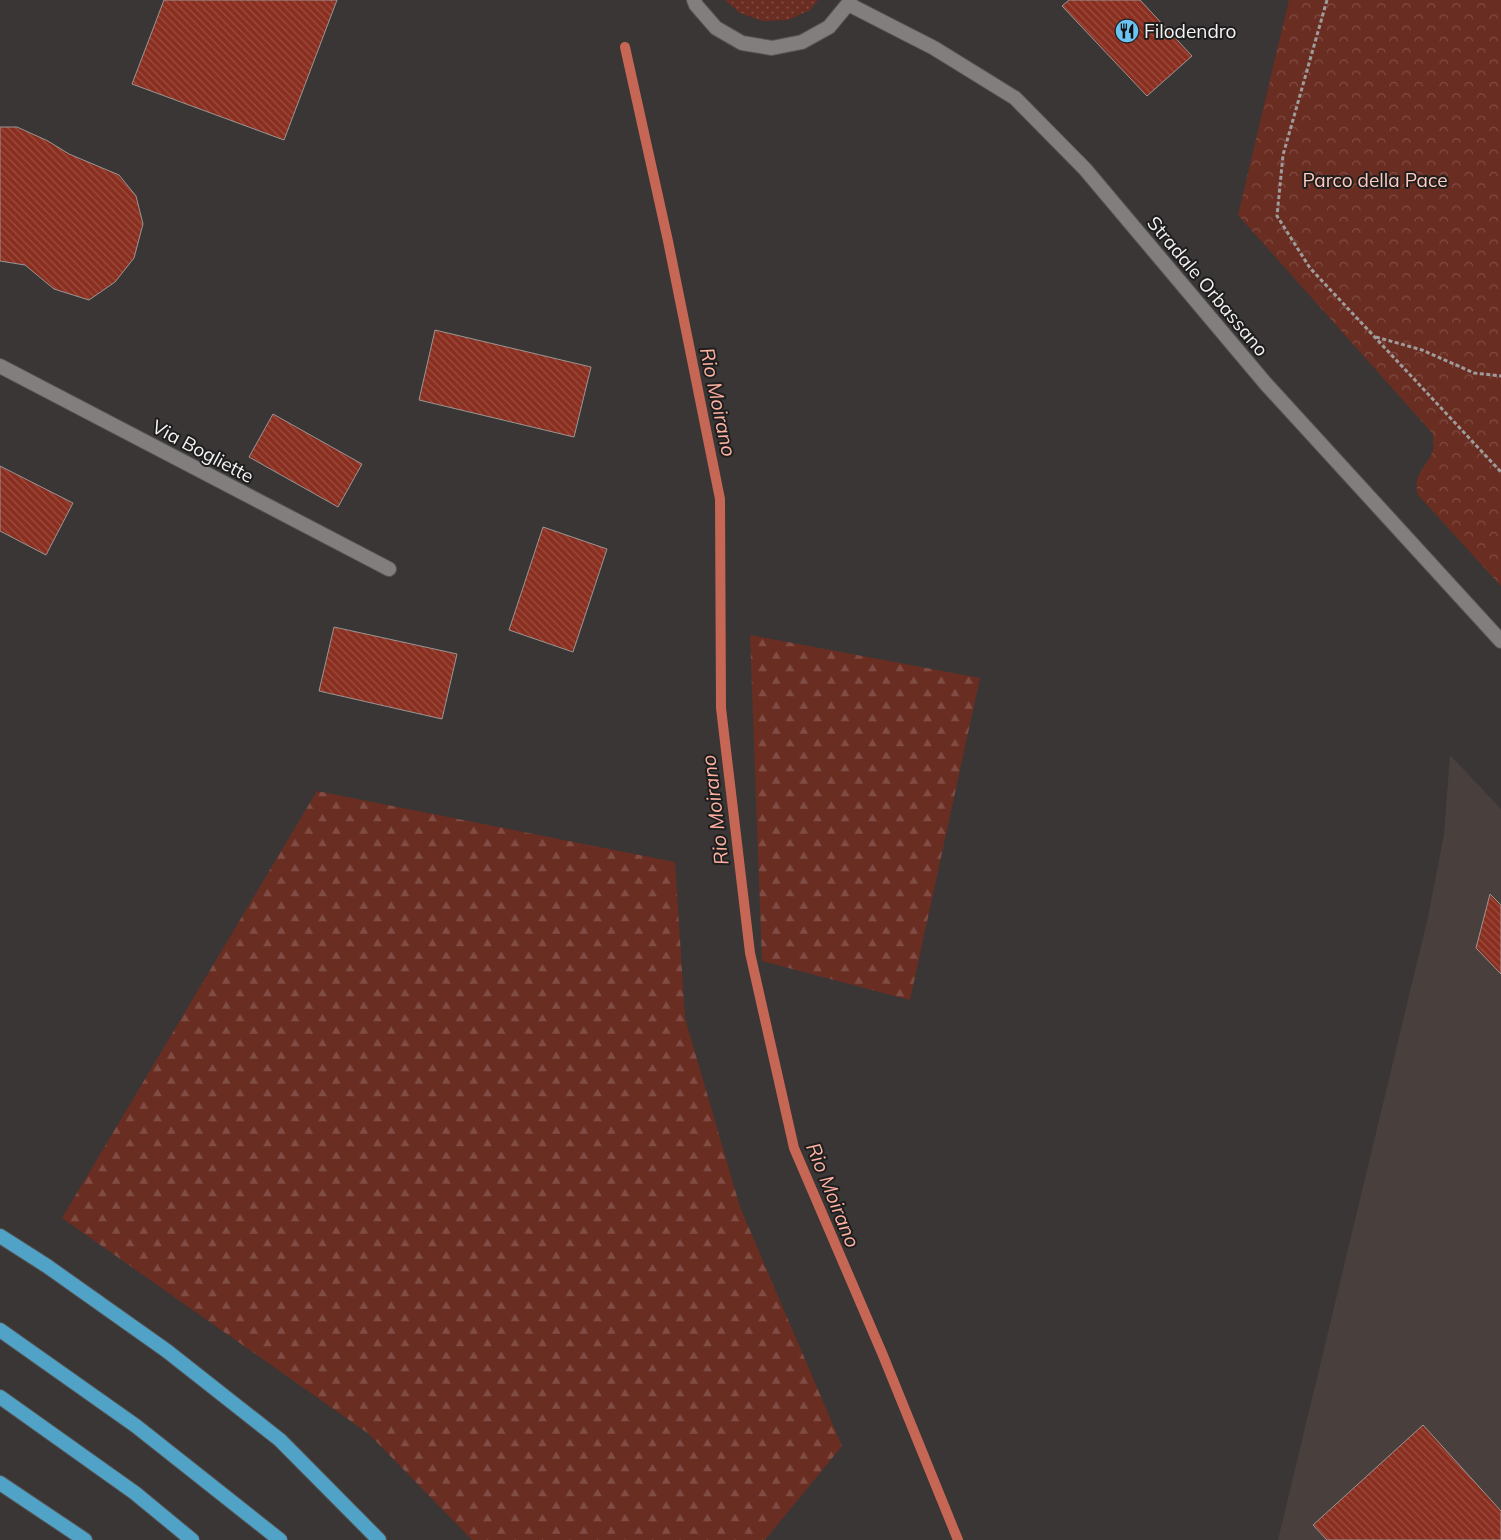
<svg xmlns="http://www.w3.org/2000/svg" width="1501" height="1540" font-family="Mulish,sans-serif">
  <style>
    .built { fill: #49403e }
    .grass { fill: url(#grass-dots) }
    .forest { fill: url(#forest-firs) }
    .park { fill: url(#park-crowns) }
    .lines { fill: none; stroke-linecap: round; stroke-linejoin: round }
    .stream { stroke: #c66654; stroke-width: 10 }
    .building { fill: url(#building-back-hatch); stroke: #999695 }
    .minor-casing { stroke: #575554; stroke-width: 16 }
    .tertiary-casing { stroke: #575554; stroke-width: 16 }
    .primary-casing { stroke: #575554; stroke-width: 16 }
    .path { stroke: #9f9d9c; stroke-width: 3; stroke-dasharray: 4 2.5; stroke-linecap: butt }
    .minor { stroke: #817e7d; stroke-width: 14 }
    .tertiary { stroke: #817e7d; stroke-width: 14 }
    .primary { stroke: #50a2c7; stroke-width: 14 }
    .labels { text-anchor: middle; stroke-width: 4; stroke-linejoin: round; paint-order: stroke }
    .poi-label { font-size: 19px; fill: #f4f2f2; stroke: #1f1e1e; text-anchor: start }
    .park-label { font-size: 19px; fill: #ffcabf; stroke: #1f1e1e }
    .street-label { font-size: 19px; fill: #f4f2f2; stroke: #1f1e1e }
    .water-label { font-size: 20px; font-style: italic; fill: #feb1a1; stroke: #1f1e1e }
  </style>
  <defs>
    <pattern id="grass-dots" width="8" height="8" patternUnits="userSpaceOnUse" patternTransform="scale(1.25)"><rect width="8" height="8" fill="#6a2d22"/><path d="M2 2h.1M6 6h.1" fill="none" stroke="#804c43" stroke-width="1.8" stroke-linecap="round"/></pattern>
    <pattern id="forest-firs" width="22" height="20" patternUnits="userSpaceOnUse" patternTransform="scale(1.25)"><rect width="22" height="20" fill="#6a2d22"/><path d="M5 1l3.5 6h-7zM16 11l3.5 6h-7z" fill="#804c43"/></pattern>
    <pattern id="park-crowns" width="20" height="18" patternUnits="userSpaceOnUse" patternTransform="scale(1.25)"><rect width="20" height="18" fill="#6a2d22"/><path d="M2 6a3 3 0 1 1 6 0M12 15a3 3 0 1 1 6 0" fill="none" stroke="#804c43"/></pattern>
    <pattern id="building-back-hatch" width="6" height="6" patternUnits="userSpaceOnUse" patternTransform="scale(1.25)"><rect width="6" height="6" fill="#8a2f20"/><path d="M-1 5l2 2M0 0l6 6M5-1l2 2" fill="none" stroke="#9b4e41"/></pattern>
  </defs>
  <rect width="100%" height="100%" fill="#393635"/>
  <path class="built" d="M 1450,755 L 1501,809 L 1501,1540 L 1278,1540 L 1428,917 L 1444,834 Z"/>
  <path class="grass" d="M 725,0 L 818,0 L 810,10 L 788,20 L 763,21 L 740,13 Z"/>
  <path class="forest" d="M 750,635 L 980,678 L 910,1000 L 762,961 Z
    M 317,791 L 675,862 L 685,1018 L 740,1207 L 842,1446 L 765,1540 L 472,1540 L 369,1434 L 62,1218 Z"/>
  <path class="park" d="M 1289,0 L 1501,0 L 1501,586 L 1418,495 C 1412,473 1427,468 1433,450 C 1434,445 1433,438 1433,434 L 1238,215 Z"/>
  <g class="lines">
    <path class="stream" d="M 625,47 L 668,241 L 720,499 L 721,708 L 750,953 L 794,1148 L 882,1353 L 958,1540"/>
  </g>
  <path class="building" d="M 164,0 L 337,0 L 284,140 L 132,84 Z
    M 1069,0 L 1140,0 L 1192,56 L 1147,96 L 1062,6 Z
    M 0,127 L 17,127 L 48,141 L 69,154 L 119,175 L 136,196 L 143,224 L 134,258 L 115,282 L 89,300 L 54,289 L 25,265 L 0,261 Z
    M 435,330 L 591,367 L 574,437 L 419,400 Z
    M 273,414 L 362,464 L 338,507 L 249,457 Z
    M 0,466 L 73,503 L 46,555 L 0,531 Z
    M 543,527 L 607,549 L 573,652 L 509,630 Z
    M 334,627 L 457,654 L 442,719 L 319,691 Z
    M 1490,894 L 1501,905 L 1501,974 L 1476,948 Z
    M 1423,1425 L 1501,1511 L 1501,1540 L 1327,1540 L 1313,1525 Z"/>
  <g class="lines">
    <g class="minor-casing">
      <path id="minor" d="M 0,366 L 389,569"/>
    </g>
    <g class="tertiary-casing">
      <path id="tertiary" d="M 694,0 L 696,5 L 716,28 L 742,43 L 772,48 L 802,42 L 829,27 L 848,4 L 850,0
        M 848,4 L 934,48 L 1015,98 L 1085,169 L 1266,384 L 1501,641"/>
    </g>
    <g class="primary-casing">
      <path id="primary" d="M 0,1236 L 47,1266 L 167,1351 L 280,1440 L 379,1540
        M 0,1330 L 136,1426 L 280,1540
        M 0,1397 L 135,1493 L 192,1540
        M 0,1483 L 85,1540"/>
    </g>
    <path class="path" d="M 1327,0 L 1283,155 L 1277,216 L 1310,268 L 1501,472
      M 1376,337 L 1422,350 L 1474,373 L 1501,376"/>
    <use href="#minor" class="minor"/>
    <use href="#tertiary" class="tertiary"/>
    <use href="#primary" class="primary"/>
  </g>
  <defs>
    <g id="restaurant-disc" transform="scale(1.25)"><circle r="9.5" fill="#6bc3f2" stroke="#1f1e1e"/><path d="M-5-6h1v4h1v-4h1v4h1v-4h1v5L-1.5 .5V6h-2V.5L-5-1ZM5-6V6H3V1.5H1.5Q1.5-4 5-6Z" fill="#111"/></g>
  </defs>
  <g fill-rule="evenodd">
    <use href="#restaurant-disc" x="1127" y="31"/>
  </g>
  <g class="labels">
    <g class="poi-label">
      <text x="1144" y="38">Filodendro</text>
    </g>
    <g class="park-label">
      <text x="1375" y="187">Parco della Pace</text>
    </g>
    <g class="street-label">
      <text transform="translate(1208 286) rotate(50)" y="7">Stradale Orbassano</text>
      <text transform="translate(203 451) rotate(28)" y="7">Via Bogliette</text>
    </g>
    <g class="water-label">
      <text transform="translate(718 402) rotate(78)" y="7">Rio Moirano</text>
      <text transform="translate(715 810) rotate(-97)" y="7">Rio Moirano</text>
      <text transform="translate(833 1195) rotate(68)" y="7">Rio Moirano</text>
    </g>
  </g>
</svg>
